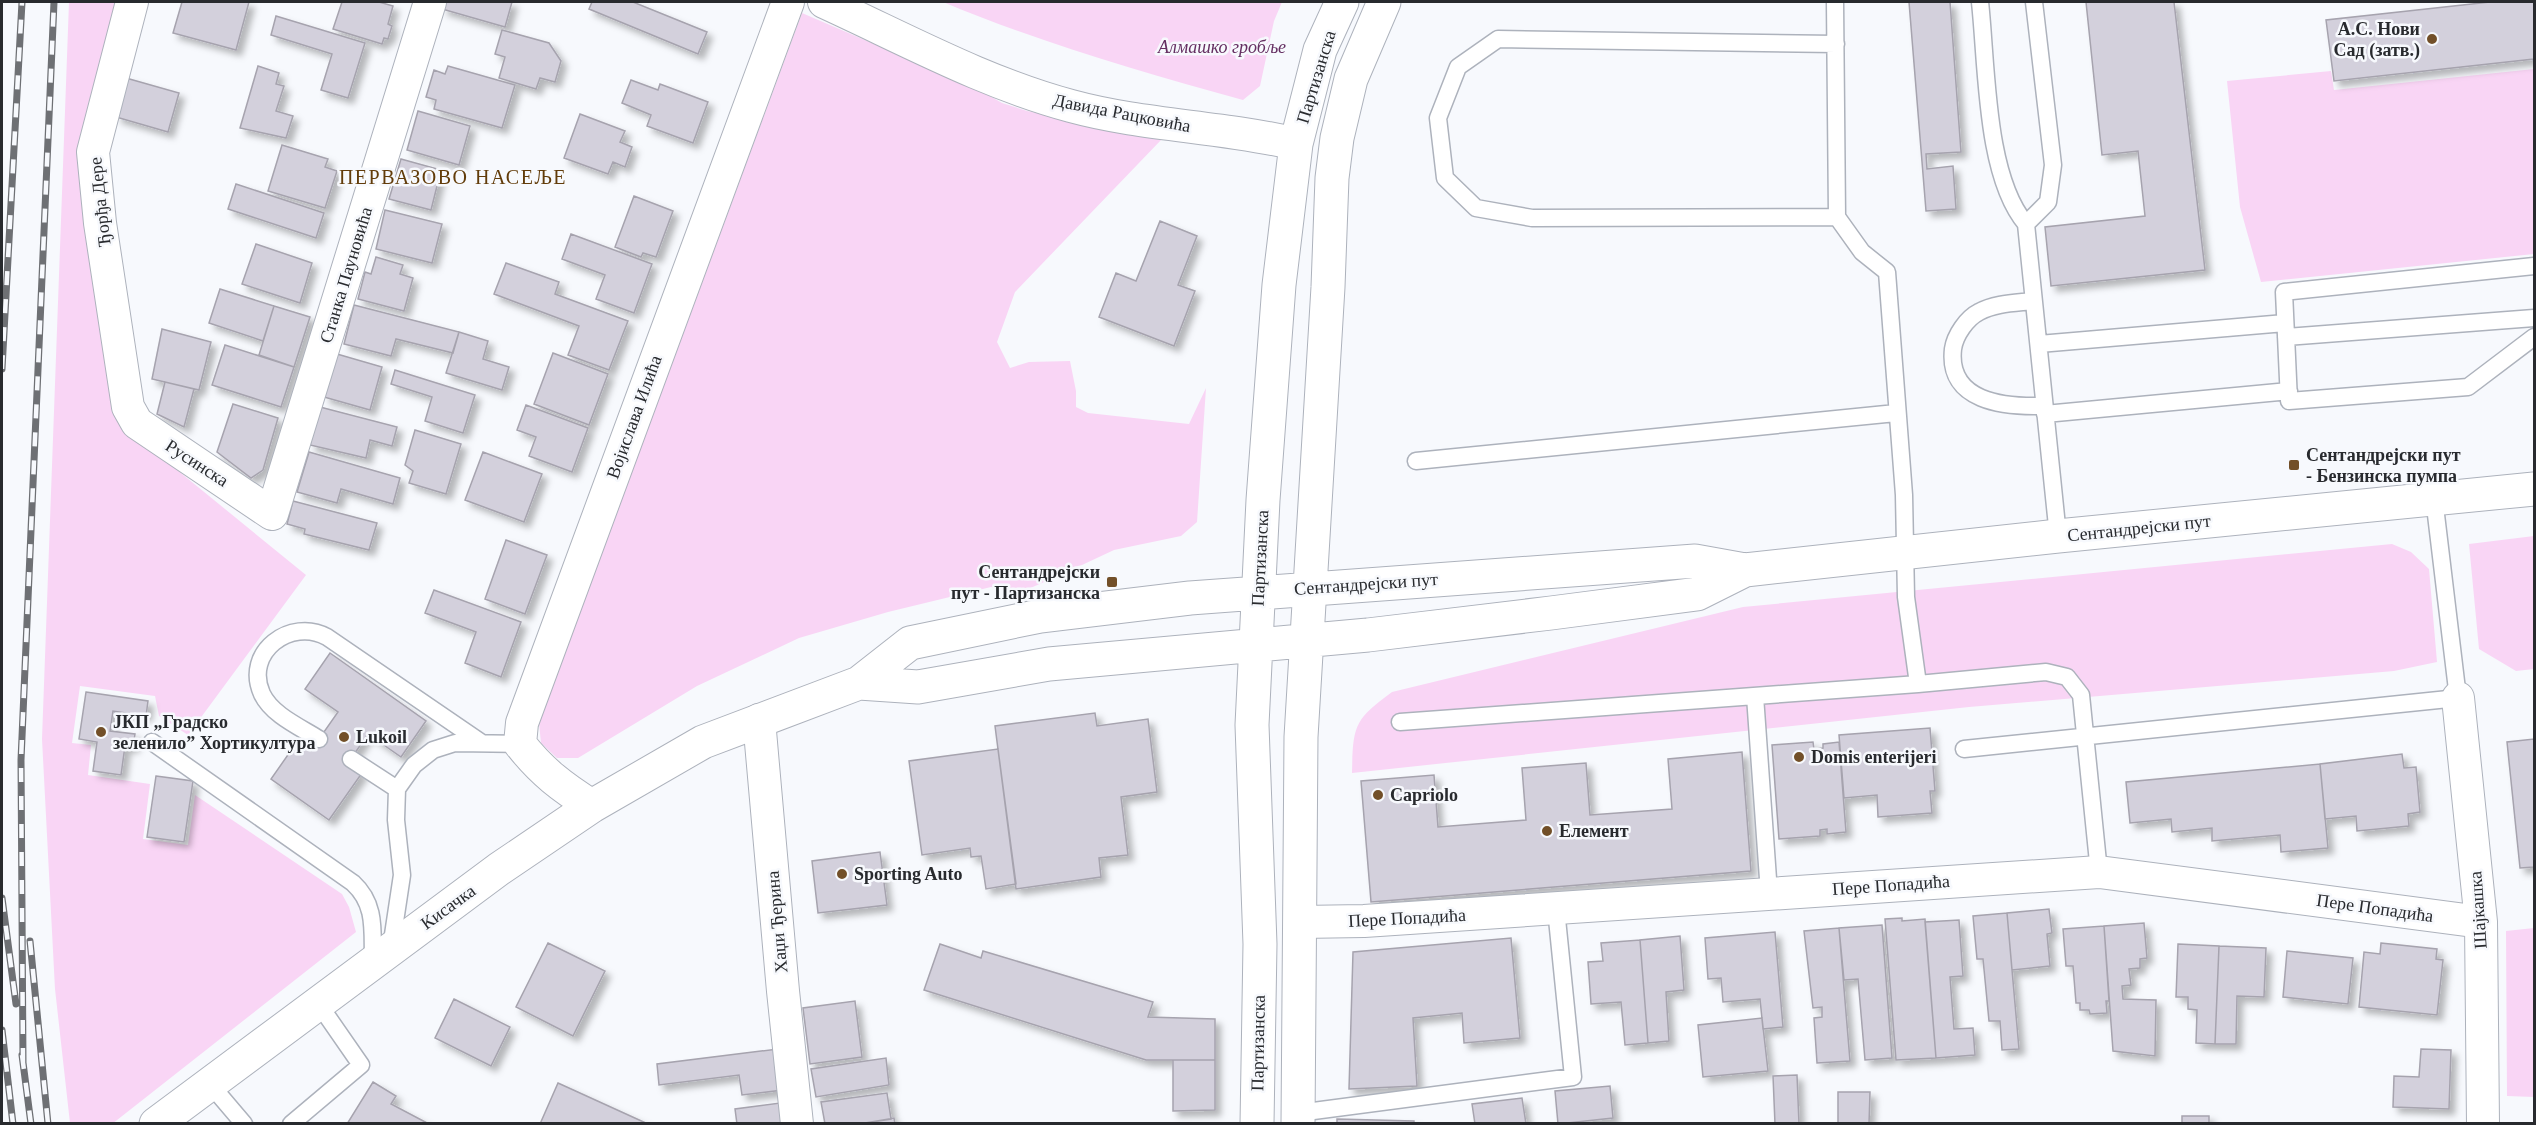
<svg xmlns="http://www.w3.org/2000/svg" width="2536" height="1125" font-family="'Times New Roman',serif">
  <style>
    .green { fill: #f9d5f5 }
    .building { fill: #d3d0dc; stroke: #a6a3ae; stroke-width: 1.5; filter: url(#shadow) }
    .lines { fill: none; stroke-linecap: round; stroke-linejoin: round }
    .service-casing { stroke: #adb2bc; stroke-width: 19 }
    .minor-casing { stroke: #adb2bc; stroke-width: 34 }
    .secondary-casing { stroke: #adb2bc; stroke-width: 35 }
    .service { stroke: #fff; stroke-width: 16 }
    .minor { stroke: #fff; stroke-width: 32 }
    .secondary { stroke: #fff; stroke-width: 33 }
    .rail-casing { stroke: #6e7074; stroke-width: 7 }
    .rail { stroke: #f7f9fd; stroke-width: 4.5; stroke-dasharray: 14; stroke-linecap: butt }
    .poi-dot { fill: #724f28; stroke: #f7f9fd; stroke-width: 2 }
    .labels { text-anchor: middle; stroke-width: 5; stroke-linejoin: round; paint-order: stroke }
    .poi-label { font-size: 18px; font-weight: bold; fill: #282a2e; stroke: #f7f9fd; text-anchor: start }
    .park-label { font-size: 18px; font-style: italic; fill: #652f62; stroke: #f7f9fd }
    .street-label { font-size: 18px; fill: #282a2e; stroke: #f7f9fd }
    .neighbourhood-label { font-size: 20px; letter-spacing: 1.5px; fill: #623c0a; stroke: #f7f9fd }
  </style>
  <defs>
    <filter id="shadow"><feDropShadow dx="5.5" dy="5.5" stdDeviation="3" flood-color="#0004"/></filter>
  </defs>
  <rect width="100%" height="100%" fill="#f7f9fd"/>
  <path class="green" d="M 69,2 L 117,2 L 88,105 L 81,154 L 117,421 L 306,575 L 188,735 L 159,716 L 155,696 L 80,686 L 72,743 L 91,745 L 88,775 L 150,784 L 143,839 L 188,845 L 195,795 L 342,894 L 349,907 L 356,932 L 112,1124 L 70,1123 L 55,989 L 42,739 Z
    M 943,2 L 1282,2 L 1274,21 L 1260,86 L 1243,100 C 1141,72 1041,43 943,2 Z
    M 802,13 L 974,87 L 1002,103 L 1027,111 L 1162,139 L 1015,292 L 997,342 L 1010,368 L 1029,362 L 1070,361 L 1076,391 L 1076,407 L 1088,413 L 1189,424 L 1206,388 L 1197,522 L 1181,536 L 1114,550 L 1082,565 L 1062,570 L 1058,576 L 1019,593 L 991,587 L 888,612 L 799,638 L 697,686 L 578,758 L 557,758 L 541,743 L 539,723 Z
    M 2534,69 L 2534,254 L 2261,282 L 2240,207 L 2227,81 L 2331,71 L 2334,90 Z
    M 2534,536 L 2534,669 L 2516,671 L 2479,649 L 2469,544 Z
    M 2392,544 L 2411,552 L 2429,569 L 2437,662 L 2394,671 L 1969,707 L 1352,773 C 1353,725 1354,720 1392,692 L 1743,607 Z
    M 2534,928 L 2534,1097 L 2507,1096 L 2506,931 Z"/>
  <path class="building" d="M 182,2 L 249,2 L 236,50 L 173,33 Z
    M 342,2 L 379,2 L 393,6 L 388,24 L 392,26 L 388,39 L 384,38 L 382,44 L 333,29 Z
    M 444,2 L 512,2 L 505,27 L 442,9 Z
    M 592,2 L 633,2 L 707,32 L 698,54 L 589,9 Z
    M 1909,2 L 1950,2 L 1961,152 L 1926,154 L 1927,169 L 1953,166 L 1956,209 L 1926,211 Z
    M 2086,2 L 2174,2 L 2205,270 L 2051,286 L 2045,227 L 2145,216 L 2138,151 L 2102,155 Z
    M 2490,2 L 2534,2 L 2534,59 L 2334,81 L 2326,20 Z
    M 276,16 L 365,43 L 348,98 L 321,90 L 332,54 L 271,35 Z
    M 502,30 L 549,43 L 561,61 L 555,82 L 540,78 L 536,89 L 499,78 L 505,57 L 495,54 Z
    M 258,66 L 279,73 L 276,84 L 284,86 L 276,111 L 293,116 L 286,138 L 240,128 Z
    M 448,66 L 515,85 L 502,128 L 434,109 L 436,100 L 426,97 L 434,70 L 445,74 Z
    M 126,78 L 179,93 L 168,132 L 116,117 Z
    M 631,80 L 658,90 L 660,84 L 708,102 L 693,143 L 647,126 L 651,115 L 622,103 Z
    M 418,111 L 470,126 L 459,165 L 407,150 Z
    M 580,114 L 625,131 L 620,142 L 632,147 L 625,167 L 613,162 L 608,174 L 564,158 Z
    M 282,145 L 328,159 L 325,167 L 337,171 L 325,208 L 268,191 Z
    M 401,159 L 441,170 L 431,210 L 389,199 Z
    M 236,184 L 324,213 L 316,238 L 228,209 Z
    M 634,196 L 673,211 L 656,257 L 643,253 L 641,257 L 615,247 Z
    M 385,210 L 442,224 L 432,263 L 376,249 Z
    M 1160,221 L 1197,236 L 1178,285 L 1195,291 L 1174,346 L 1099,317 L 1116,273 L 1136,281 Z
    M 571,234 L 652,264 L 634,313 L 596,299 L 605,275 L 562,259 Z
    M 256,244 L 312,263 L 300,303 L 242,284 Z
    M 376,257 L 403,265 L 400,274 L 413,278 L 404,311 L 358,299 L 365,272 L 371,274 Z
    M 506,263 L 559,282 L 555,294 L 628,321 L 609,370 L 568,355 L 579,326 L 494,294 Z
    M 220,289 L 274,306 L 263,341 L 209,323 Z
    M 354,305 L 459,332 L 453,353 L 396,339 L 391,356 L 344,344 Z
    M 274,306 L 310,317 L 294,367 L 259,355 Z
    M 162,329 L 211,342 L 199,390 L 152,379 Z
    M 459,332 L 488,341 L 483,359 L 509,367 L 502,390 L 446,373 Z
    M 225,345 L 294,367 L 281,407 L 212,385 Z
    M 553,353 L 608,374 L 589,425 L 534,404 Z
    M 337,354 L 382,367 L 370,410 L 324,397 Z
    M 395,370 L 475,395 L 463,433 L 425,421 L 432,397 L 391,384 Z
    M 165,382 L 194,389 L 184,427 L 157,414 Z
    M 233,404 L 278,418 L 263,470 L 251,478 L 217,452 Z
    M 526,405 L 588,428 L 572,472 L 529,456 L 536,437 L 517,430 Z
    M 320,407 L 397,427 L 392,446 L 370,440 L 366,458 L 310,445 Z
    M 415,430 L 461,444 L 446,494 L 409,483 L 413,471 L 405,465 Z
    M 309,452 L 400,478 L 393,504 L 341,489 L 337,503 L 297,492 Z
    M 483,452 L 542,474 L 524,522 L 465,500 Z
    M 293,501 L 377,523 L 369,550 L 304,534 L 305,529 L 287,524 Z
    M 506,540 L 547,555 L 525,614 L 485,599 Z
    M 434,590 L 521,622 L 501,677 L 465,663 L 476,632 L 425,613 Z
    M 330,653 L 426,721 L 401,757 L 368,734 L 348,763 L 362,773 L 329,820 L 271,779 L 304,732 L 317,742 L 338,712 L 305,689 Z
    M 86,692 L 148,701 L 146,716 L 113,711 L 110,731 L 135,734 L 133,747 L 125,746 L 121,775 L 93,771 L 97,742 L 79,739 Z
    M 1095,713 L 1097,726 L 1148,719 L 1157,792 L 1121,797 L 1128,855 L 1099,858 L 1101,877 L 1016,889 L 995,726 Z
    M 1930,728 L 1935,791 L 1930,791 L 1932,813 L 1878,817 L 1877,795 L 1844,798 L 1839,735 Z
    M 2534,739 L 2534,867 L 2520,868 L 2507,742 Z
    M 1813,742 L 1814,749 L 1823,748 L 1823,744 L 1839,742 L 1846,832 L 1827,834 L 1827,829 L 1820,830 L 1820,836 L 1779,839 L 1772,745 Z
    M 998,749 L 1016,884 L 986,889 L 981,856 L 971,857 L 970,848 L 922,855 L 909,761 Z
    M 1742,752 L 1751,871 L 1371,902 L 1361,781 L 1434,775 L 1438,827 L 1526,820 L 1522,768 L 1586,763 L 1590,815 L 1672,809 L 1668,759 Z
    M 2402,754 L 2404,768 L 2416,767 L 2420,812 L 2408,814 L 2409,826 L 2357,831 L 2356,816 L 2325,819 L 2320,764 Z
    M 2320,764 L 2328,848 L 2281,852 L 2280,835 L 2212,841 L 2212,828 L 2172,832 L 2171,819 L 2130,823 L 2126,782 Z
    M 156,776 L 193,781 L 184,842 L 147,837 Z
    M 880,852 L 887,905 L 818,913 L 812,861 Z
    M 2049,909 L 2052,933 L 2047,934 L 2050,966 L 2012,970 L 2007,913 Z
    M 2007,913 L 2019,1049 L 2002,1050 L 2000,1021 L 1989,1021 L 1983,959 L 1977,959 L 1973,916 Z
    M 1902,918 L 1902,921 L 1925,919 L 1936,1058 L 1896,1060 L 1885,919 Z
    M 1959,920 L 1963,976 L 1950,977 L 1954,1029 L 1973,1028 L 1975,1055 L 1936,1058 L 1925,922 Z
    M 2144,923 L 2147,958 L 2140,959 L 2140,968 L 2129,969 L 2131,985 L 2122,986 L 2123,999 L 2156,1000 L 2155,1056 L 2113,1051 L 2104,926 Z
    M 1882,925 L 1892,1058 L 1865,1060 L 1858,979 L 1844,980 L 1839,928 Z
    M 2104,926 L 2109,1001 L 2106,1001 L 2107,1013 L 2090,1014 L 2089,1010 L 2080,1010 L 2080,1003 L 2076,1003 L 2073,966 L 2066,966 L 2063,929 Z
    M 1839,928 L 1850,1061 L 1817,1063 L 1814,1018 L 1822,1017 L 1822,1007 L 1813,1008 L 1804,931 Z
    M 1775,932 L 1783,1027 L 1763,1029 L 1760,999 L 1723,1002 L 1721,978 L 1708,979 L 1705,938 Z
    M 1680,936 L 1684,990 L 1666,992 L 1669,1041 L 1648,1043 L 1640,940 Z
    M 1511,938 L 1520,1038 L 1464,1043 L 1462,1013 L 1413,1018 L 1417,1086 L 1349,1089 L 1353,952 Z
    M 1640,940 L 1648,1043 L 1625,1045 L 1621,1002 L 1591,1004 L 1588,962 L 1603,961 L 1601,943 Z
    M 548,943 L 605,971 L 573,1036 L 516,1007 Z
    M 2381,943 L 2437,949 L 2436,959 L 2443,960 L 2437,1015 L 2359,1007 L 2364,952 L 2380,954 Z
    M 940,944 L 981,958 L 983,951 L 1153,1002 L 1148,1017 L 1215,1019 L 1215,1060 L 1146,1060 L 924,990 Z
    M 2178,944 L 2219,946 L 2215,1044 L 2196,1043 L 2197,1010 L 2188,1009 L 2188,997 L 2176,997 Z
    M 2219,946 L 2266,948 L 2264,997 L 2237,996 L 2236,1044 L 2215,1044 Z
    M 2287,951 L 2353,958 L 2348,1004 L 2283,997 Z
    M 454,999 L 510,1027 L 491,1066 L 435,1038 Z
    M 855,1001 L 862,1057 L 810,1064 L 803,1008 Z
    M 1762,1018 L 1768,1071 L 1703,1077 L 1698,1025 Z
    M 778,1049 L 783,1090 L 742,1095 L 739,1075 L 659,1085 L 657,1064 Z
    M 2421,1049 L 2451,1050 L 2449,1109 L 2393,1107 L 2394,1076 L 2419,1077 Z
    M 886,1058 L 889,1085 L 816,1097 L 811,1069 Z
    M 1173,1060 L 1215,1060 L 1215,1110 L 1173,1111 Z
    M 1797,1075 L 1799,1124 L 1775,1124 L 1773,1076 Z
    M 373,1082 L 396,1096 L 391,1104 L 429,1124 L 347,1124 Z
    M 558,1083 L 648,1124 L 540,1124 Z
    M 1610,1086 L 1613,1118 L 1558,1124 L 1555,1091 Z
    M 1838,1092 L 1870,1092 L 1869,1124 L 1838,1124 Z
    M 887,1093 L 891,1119 L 859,1124 L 825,1124 L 821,1102 Z
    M 1522,1098 L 1526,1124 L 1475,1124 L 1472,1104 Z
    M 780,1103 L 782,1124 L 737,1124 L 735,1109 Z
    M 2182,1116 L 2209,1116 L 2209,1124 L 2182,1124 Z
    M 894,1118 L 895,1124 L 859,1124 Z
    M 1337,1119 L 1414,1121 L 1414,1124 L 1337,1124 Z"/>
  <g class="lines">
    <g class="service-casing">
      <path id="service" d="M 1835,2 L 1837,217 L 1862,252 L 1887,272 L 1904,495 L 1906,597 L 1918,684
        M 1980,2 C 1987,65 1985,176 2026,224
        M 2034,2 L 2053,165 L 2048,202 L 2026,224 L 2058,536
        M 1836,44 L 1498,39 L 1458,67 L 1438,118 L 1445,178 L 1476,208 L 1532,218 L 1837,217
        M 2534,266 L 2284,292 L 2289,401 L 2468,387 L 2534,337
        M 2033,301 C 2016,303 1995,303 1979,312 C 1967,318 1955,335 1953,349 C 1947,402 2004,407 2043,406
        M 2286,337 L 2534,318
        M 2039,344 L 2285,323
        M 2045,414 L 2289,391
        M 1416,461 L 1896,413
        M 1755,696 L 1769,893
        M 1400,722 L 1918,684 L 2046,672 L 2067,677 L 2081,695 L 2099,872
        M 319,739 C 300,727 272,715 262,694 C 243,652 291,617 327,637 L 482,743
        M 152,742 L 353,883 C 377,905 372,932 373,962
        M 1964,749 L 2458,698 L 2434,498
        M 351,759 L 397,789
        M 391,948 L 402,875 L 396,820 L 397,789 L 414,765 L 433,750 L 455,743 L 520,744
        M 210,1084 L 244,1124
        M 1298,1113 L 1573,1077 L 1556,909
        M 291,1124 L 361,1065 L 318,1003"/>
    </g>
    <g class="minor-casing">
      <path id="minor" d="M 132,2 L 93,152 L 100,223 L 128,407 L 137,423 L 272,514 L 430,2
        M 824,2 C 905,39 985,83 1071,106 C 1144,126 1222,126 1296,144
        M 2458,698 L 2481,922 L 2483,1124
        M 759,720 L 783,991 L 797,1124
        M 592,806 C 562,787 542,772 520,744 L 522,723 L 788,2
        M 1300,922 L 1364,921 L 2099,872 L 2481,922"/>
    </g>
    <g class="secondary-casing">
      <path id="secondary" d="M 859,683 L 918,687 L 1049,664 L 1368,635 L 1551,613 L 1697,594 L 1745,570
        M 156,1124 L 499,869 L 592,806 L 703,742 L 859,683 L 910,643 L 1040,616 L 1190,598 L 1695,561 L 1745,570 L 2058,536 L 2534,489
        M 1257,1124 L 1260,944 L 1252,725 L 1263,500 L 1279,285 L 1296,144 L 1320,50 L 1342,2
        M 1298,1124 L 1301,737 L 1328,287 L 1332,178 L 1337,138 L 1351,79 L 1384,2"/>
    </g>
    <use href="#service" class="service"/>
    <use href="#minor" class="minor"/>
    <use href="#secondary" class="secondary"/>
    <g class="rail-casing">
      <path id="rail" d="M 2,369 L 22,2
        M 2,898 L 16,1004
        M 30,941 L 48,1124
        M 2,1030 L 13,1124
        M 22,1055 L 31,1124
        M 23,1062 L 21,760 L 54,2"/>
    </g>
    <use href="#rail" class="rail"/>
  </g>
  <g class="poi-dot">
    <circle cx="2432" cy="39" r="6"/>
    <rect x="2288" y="459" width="12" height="12" rx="3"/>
    <rect x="1106" y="576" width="12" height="12" rx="3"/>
    <circle cx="101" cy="732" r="6"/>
    <circle cx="344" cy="737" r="6"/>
    <circle cx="1799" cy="757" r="6"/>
    <circle cx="1378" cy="795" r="6"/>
    <circle cx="1547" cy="831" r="6"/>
    <circle cx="842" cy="874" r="6"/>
  </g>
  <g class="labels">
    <g class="poi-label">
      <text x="2420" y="35" text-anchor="end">А.С. Нови<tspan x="2420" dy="21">Сад (затв.)</tspan></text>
      <text x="2306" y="461">Сентандрејски пут<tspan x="2306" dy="21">- Бензинска пумпа</tspan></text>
      <text x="1100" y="578" text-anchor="end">Сентандрејски<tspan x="1100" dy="21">пут - Партизанска</tspan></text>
      <text x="113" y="728">ЈКП „Градско<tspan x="113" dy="21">зеленило” Хортикултура</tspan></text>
      <text x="356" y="743">Lukoil</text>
      <text x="1811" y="763">Domis enterijeri</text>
      <text x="1390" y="801">Capriolo</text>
      <text x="1559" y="837">Елемент</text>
      <text x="854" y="880">Sporting Auto</text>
    </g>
    <g class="park-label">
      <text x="1222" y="53">Алмашко гробље</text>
    </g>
    <g class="street-label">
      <text transform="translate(1316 77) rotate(-73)" y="6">Партизанска</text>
      <text transform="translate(1122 113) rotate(11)" y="6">Давида Рацковића</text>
      <text transform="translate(100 202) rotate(-96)" y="6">Ђорђа Дере</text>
      <text transform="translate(346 275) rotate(-73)" y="6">Станка Пауновића</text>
      <text transform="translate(634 417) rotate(-70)" y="6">Војислава Илића</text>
      <text transform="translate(197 463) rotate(33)" y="6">Русинска</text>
      <text transform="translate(2139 528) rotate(-6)" y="6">Сентандрејски пут</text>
      <text transform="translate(1260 558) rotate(-87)" y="6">Партизанска</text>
      <text transform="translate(1366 584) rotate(-4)" y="6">Сентандрејски пут</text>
      <text transform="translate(1891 885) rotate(-4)" y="6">Пере Попадића</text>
      <text transform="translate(448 907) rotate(-36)" y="6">Кисачка</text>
      <text transform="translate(2375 908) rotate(8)" y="6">Пере Попадића</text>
      <text transform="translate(2478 910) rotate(-94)" y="6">Шајкашка</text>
      <text transform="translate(1407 918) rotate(-3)" y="6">Пере Попадића</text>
      <text transform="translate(777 922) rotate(-95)" y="6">Хаџи Ђерина</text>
      <text transform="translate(1258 1043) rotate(-89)" y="6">Партизанска</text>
    </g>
    <g class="neighbourhood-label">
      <text x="453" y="184">ПЕРВАЗОВО НАСЕЉЕ</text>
    </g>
  </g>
  <rect width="2536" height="1125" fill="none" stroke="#282a2e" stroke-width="6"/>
</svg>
